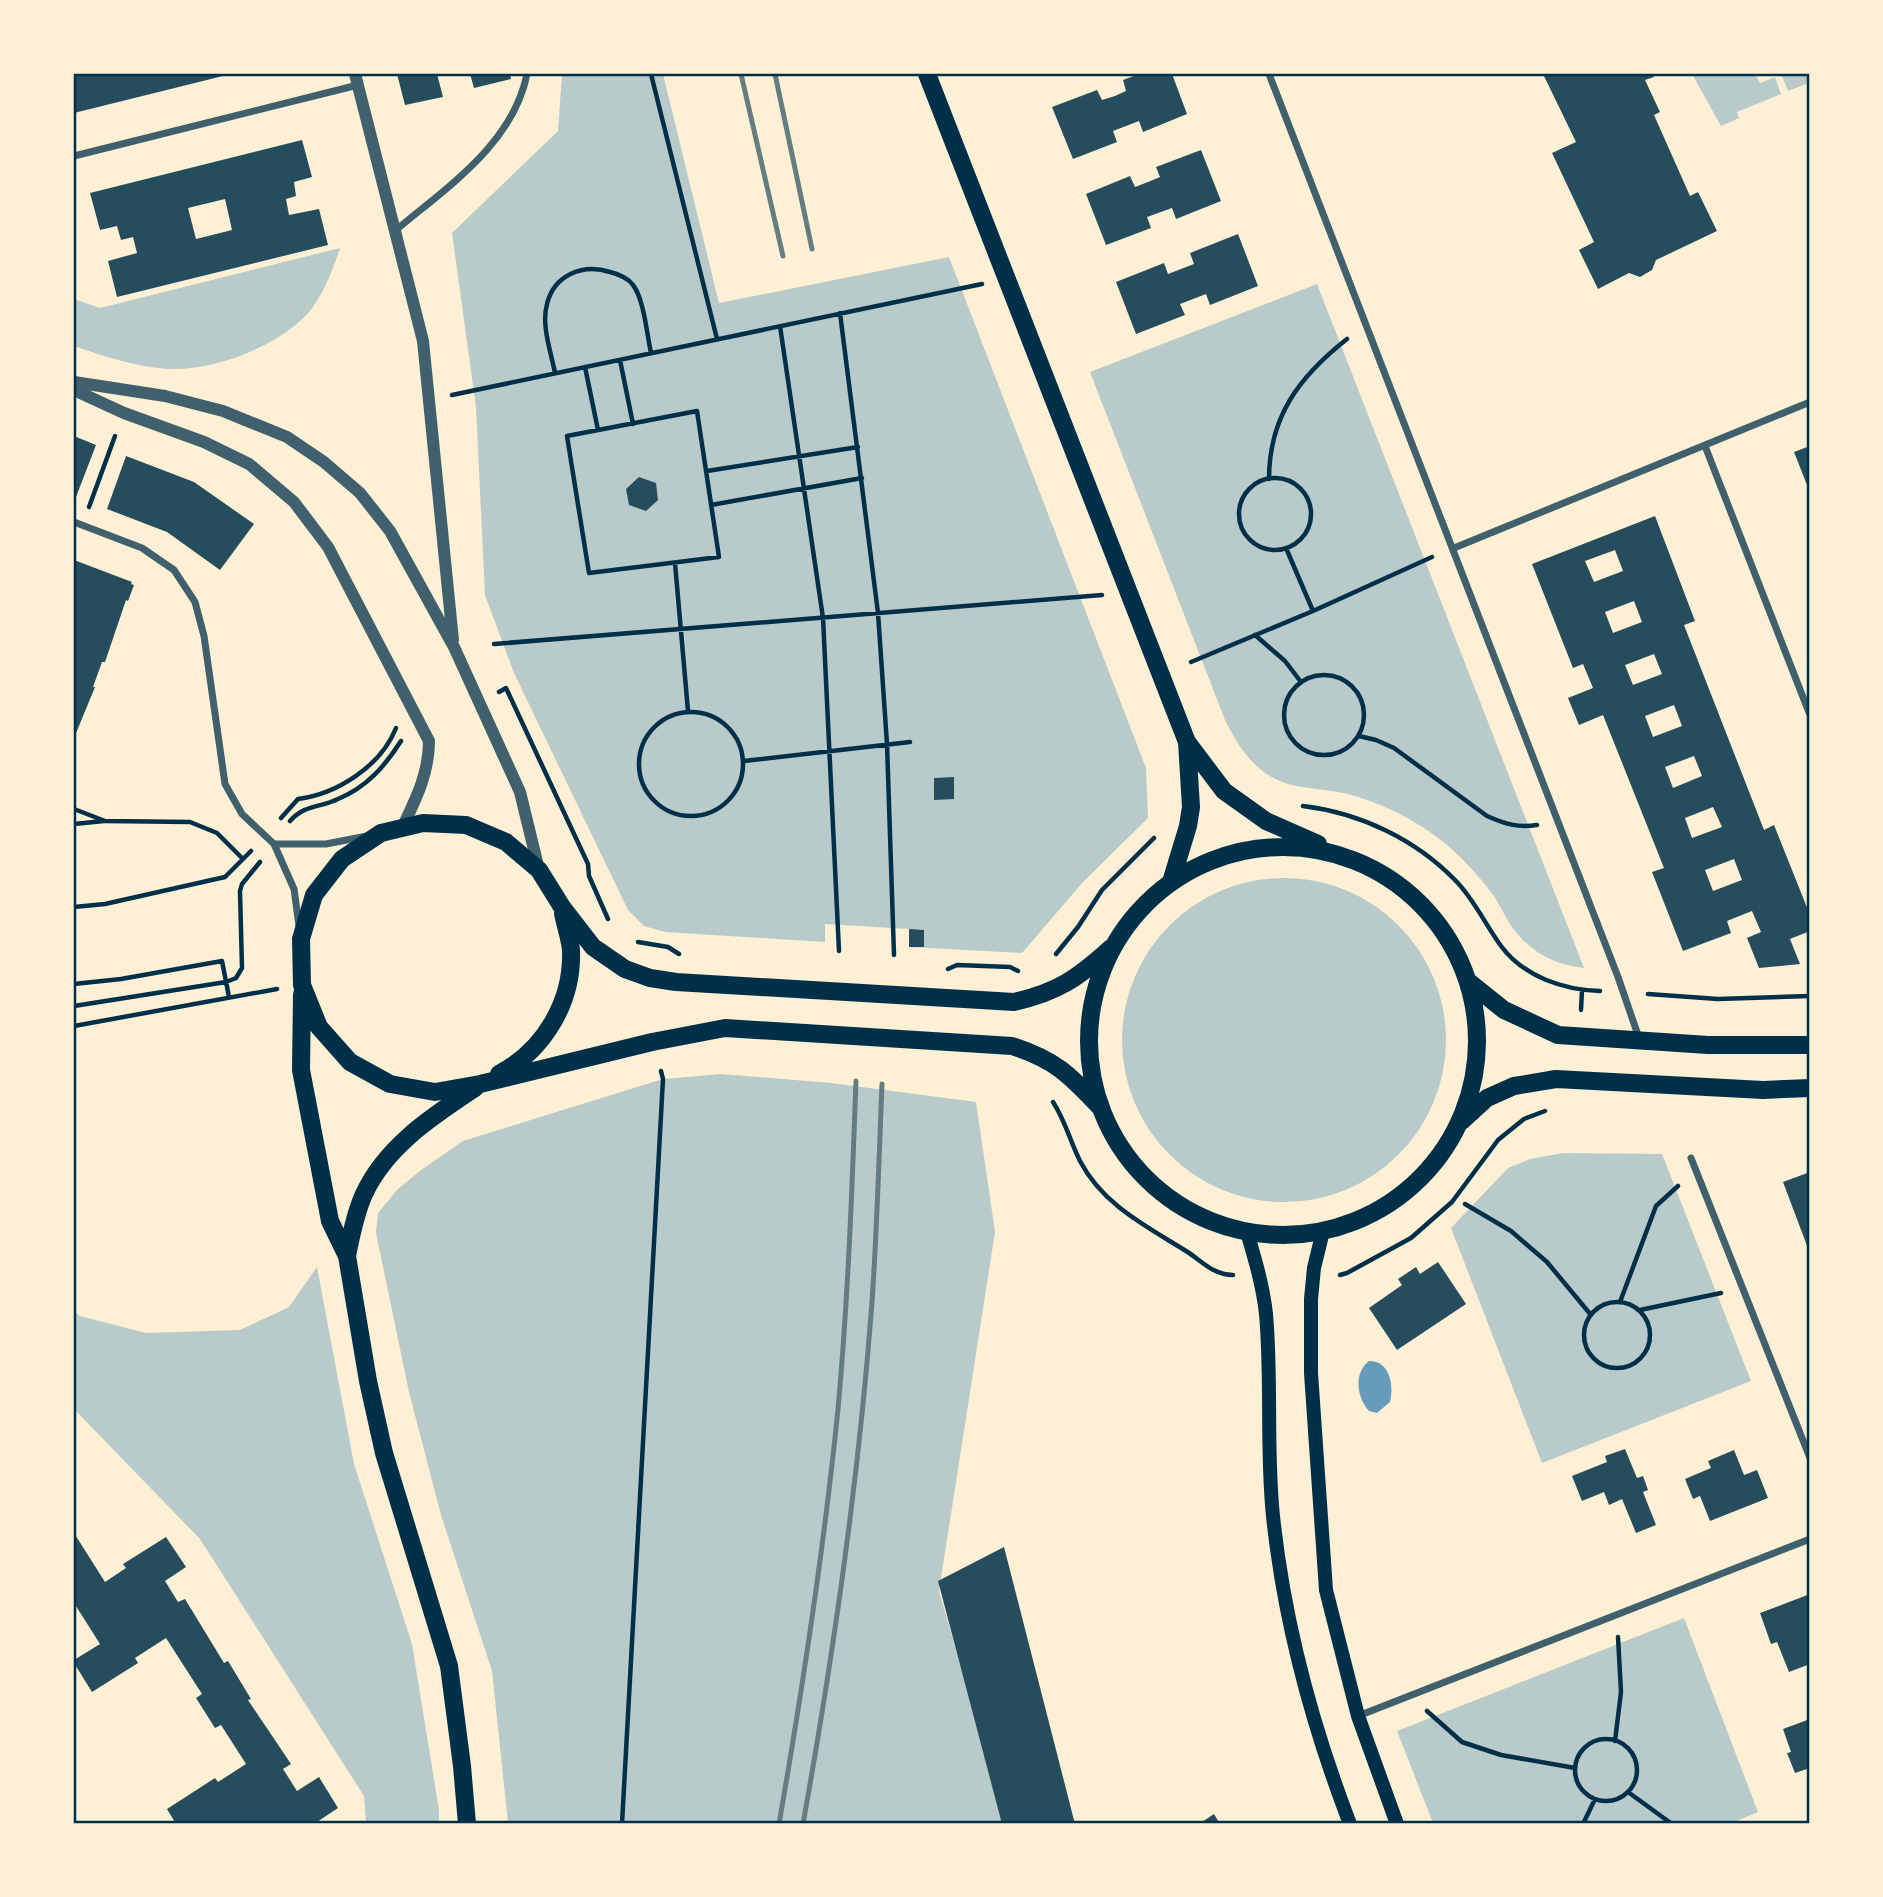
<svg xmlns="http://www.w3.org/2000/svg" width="1883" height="1897" font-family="Overpass,sans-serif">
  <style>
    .green { fill: #b9caca }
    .water { fill: #669bbc }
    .building { fill: #264d5e; fill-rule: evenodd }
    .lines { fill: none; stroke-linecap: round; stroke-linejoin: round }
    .path { stroke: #003049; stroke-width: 4.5 }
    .minor { stroke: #3f606c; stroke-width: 7 }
    .tertiary { stroke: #3f606c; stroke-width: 12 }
    .secondary { stroke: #003049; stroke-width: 14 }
    .primary { stroke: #003049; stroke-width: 18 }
    .rail { stroke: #657d81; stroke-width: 5 }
    .neatline { fill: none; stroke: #003049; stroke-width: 2.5 }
  </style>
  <rect width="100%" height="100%" fill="#fdf0d5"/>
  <path class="green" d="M 562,74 L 663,74 L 719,303 L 949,257 L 1146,768 L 1148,818 L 1083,882 L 1022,953 L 909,947 L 909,929 L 825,924 L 825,942 L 665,932 L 644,926 L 628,910 L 514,673 L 485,595 L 476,407 L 452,233 L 558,131 Z
    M 1692,74 L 1755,74 L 1760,83 L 1775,77 L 1781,94 L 1737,112 L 1739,118 L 1721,126 Z
    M 1781,74 L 1809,74 L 1809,83 L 1788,91 Z
    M 340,248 C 333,269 326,288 313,307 C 284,345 215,371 168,369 C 136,367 103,356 74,346 L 74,299 L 100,308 Z
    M 1317,284 L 1584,968 C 1553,965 1527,950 1510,924 C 1504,915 1500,905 1494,896 C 1476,872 1455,849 1430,832 C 1405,815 1378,802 1348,794 C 1331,790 1313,789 1296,786 C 1259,779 1240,750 1225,720 L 1090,372 Z
    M1122 1040a162 162 0 1 1 324 0a162 162 0 1 1-324 0Z
    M 721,1074 L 831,1083 L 976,1102 L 995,1232 L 939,1591 L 1006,1823 L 508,1823 L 492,1671 L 441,1515 L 409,1392 L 376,1233 L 378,1213 L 397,1190 L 421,1170 L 463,1141 L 663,1079 Z
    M 1563,1153 L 1662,1154 L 1751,1381 L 1542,1463 L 1451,1228 L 1508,1168 L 1530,1159 Z
    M 317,1267 L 354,1464 L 412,1644 L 439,1810 L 439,1823 L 366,1823 L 364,1796 L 200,1539 L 74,1409 L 74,1311 L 80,1316 L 146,1333 L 240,1330 L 289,1307 Z
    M 1684,1618 L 1758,1812 L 1729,1824 L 1433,1823 L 1397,1731 Z"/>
  <path class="water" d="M 1369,1361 C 1390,1361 1394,1385 1390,1402 L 1377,1413 L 1369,1411 C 1357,1398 1353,1373 1369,1361 Z"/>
  <path class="building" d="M 78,74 L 231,74 L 74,113 L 74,75 Z
    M 397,74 L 437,74 L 443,97 L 405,105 Z
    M 470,74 L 510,74 L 511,79 L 474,88 Z
    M 1139,74 L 1172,74 L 1187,114 L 1143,132 L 1139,121 L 1113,131 L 1117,142 L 1073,159 L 1052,107 L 1097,90 L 1102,100 L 1115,96 L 1126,91 L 1123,80 Z
    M 1543,74 L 1652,74 L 1654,77 L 1645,80 L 1660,112 L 1654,115 L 1690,196 L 1698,192 L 1717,231 L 1656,260 L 1652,270 L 1640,277 L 1629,273 L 1598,289 L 1579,250 L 1594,242 L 1552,153 L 1576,142 Z
    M 302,140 L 312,177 L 294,182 L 296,196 L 286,199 L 289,215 L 319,209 L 328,245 L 117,297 L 108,261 L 137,253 L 133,237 L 121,240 L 117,226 L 100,230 L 90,193 ZM 225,199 L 232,230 L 196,239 L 188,208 Z
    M 1201,150 L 1221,201 L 1176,219 L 1172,208 L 1147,217 L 1151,228 L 1106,245 L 1086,194 L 1130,176 L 1135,187 L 1148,182 L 1160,177 L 1156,167 Z
    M 1238,234 L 1258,286 L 1210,305 L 1206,294 L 1180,304 L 1185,315 L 1136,334 L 1116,282 L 1164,263 L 1168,274 L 1194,264 L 1190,253 Z
    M 74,436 L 96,445 L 76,497 L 74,497 Z
    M 1810,446 L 1810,490 L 1809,490 L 1794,452 Z
    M 126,456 L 194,482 L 254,524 L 220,570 L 167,532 L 107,509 Z
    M 639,477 L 656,483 L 658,500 L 646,511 L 629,505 L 626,489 Z
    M 1655,516 L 1695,621 L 1684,625 L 1764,830 L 1774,825 L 1810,915 L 1810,931 L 1790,939 L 1800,964 L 1759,968 L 1747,938 L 1761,932 L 1752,911 L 1727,921 L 1731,933 L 1683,951 L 1652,872 L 1664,868 L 1603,715 L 1579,725 L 1568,698 L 1593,688 L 1583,664 L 1573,668 L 1532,564 ZM 1615,550 L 1623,571 L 1594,582 L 1585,561 ZM 1634,601 L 1642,622 L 1613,633 L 1605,612 ZM 1654,654 L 1662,674 L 1633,685 L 1625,665 ZM 1674,705 L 1682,726 L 1653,737 L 1645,716 ZM 1694,756 L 1702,776 L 1673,788 L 1665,767 ZM 1713,807 L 1722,827 L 1692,838 L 1685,818 ZM 1734,859 L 1742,880 L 1713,891 L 1705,870 Z
    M 74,560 L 132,582 L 131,584 L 134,585 L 128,601 L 126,600 L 105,662 L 102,662 L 93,687 L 95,687 L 74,738 Z
    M 954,777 L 954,799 L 934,800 L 934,778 Z
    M 909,929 L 924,930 L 924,947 L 909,947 Z
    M 1810,1172 L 1810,1251 L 1809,1251 L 1783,1182 Z
    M 1438,1262 L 1466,1304 L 1397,1350 L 1369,1308 L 1402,1285 L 1398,1279 L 1416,1267 L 1420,1274 Z
    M 1625,1449 L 1637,1478 L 1643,1476 L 1648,1490 L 1643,1492 L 1656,1525 L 1636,1533 L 1622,1499 L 1609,1505 L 1604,1492 L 1582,1501 L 1572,1476 L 1607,1462 L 1605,1456 Z
    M 1734,1450 L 1744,1475 L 1757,1470 L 1768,1498 L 1710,1521 L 1700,1496 L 1693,1499 L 1685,1479 L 1711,1468 L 1708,1461 Z
    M 74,1533 L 105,1582 L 126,1568 L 123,1564 L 166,1537 L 186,1567 L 165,1581 L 178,1602 L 185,1599 L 224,1663 L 228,1661 L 251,1699 L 248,1700 L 291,1764 L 283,1769 L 297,1791 L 319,1777 L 338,1808 L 314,1824 L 176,1824 L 167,1809 L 215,1778 L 218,1782 L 246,1764 L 221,1725 L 215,1728 L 196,1698 L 202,1694 L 166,1638 L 135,1658 L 138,1663 L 92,1692 L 74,1663 L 74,1660 L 100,1644 L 74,1603 Z
    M 1004,1547 L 1075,1824 L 1002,1824 L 938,1581 Z
    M 1810,1594 L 1810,1664 L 1789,1672 L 1777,1642 L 1771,1644 L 1760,1613 Z
    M 1810,1719 L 1810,1768 L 1795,1773 L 1787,1753 L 1791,1752 L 1783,1729 Z
    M 1214,1814 L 1220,1824 L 1199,1824 Z"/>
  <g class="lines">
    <path class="path" d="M 651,74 L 717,339
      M 840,313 L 878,613 L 887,744 L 894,955
      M 780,326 L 823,618 L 839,951
      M 620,360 L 633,424
      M 585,367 L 598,430
      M 555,373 C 551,352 541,325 547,304 C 554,275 583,263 610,272 C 618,274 628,278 633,285 C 644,299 647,335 651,353
      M 452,395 L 982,284
      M 697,411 L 719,557 L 589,573 L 567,436 Z
      M 707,471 L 858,447
      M1239 514a36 36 0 1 1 72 0a36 36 0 1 1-72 0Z
      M 1269,479 C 1269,416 1300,376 1347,339
      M 711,505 L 862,478
      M 89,507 L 115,436
      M 1286,548 L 1313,611
      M 675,563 L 688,711
      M 1255,635 L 1285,661 L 1301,682
      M 494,644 L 1102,595
      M 1191,662 L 1313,611 L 1432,557
      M1284 715a40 40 0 1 1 80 0a40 40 0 1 1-80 0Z
      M 499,692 L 506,688 L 588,864 L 589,876 L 608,919
      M639 764a52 52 0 1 1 104 0a52 52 0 1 1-104 0Z
      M 1359,736 L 1376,740 L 1394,748 L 1487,816 C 1505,824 1518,828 1537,825
      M 744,761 L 910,742
      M 1303,806 C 1360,813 1415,839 1455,880 C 1474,899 1485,924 1501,946 C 1524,977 1564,990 1600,991
      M 74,809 L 105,821 L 190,822 L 217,833 L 243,859
      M 281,818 L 298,799 C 337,794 381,766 396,728
      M 290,821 C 305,804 320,808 338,799 C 367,787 385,766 401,741
      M 74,824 L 104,821
      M 74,907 L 105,904 L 225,877 L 251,851
      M 638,942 L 668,947 L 679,954
      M 1056,954 L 1078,927 L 1102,890 L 1154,838
      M 948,969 L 957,965 L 1010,967 L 1018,971
      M 74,984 L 121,979 L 222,961 L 229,997
      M 1648,994 L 1718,999 L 1810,996
      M 74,1006 L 226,982 L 236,978 L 242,968 L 240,891 L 242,884 L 260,862
      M 1581,1010 L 1582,990
      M 74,1026 L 277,989
      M 1053,1102 C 1065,1120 1070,1141 1080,1161 C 1103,1205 1146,1226 1186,1251 C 1202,1261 1213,1275 1233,1275
      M 1465,1204 L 1511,1231 L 1547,1262 L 1591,1315
      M 1340,1275 L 1347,1273 L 1411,1238 L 1452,1202 L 1498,1140 L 1524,1119 L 1545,1111
      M1584 1335a33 33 0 1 1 66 0a33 33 0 1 1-66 0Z
      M 1620,1302 L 1656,1206 L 1678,1186
      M 1640,1310 L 1721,1293
      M 1427,1711 L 1462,1742 L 1501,1755 L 1575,1768
      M1575 1770a31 31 0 1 1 62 0a31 31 0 1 1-62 0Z
      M 1615,1741 L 1621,1692 L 1618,1637
      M 1628,1792 L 1672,1824
      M 622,1824 L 663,1079 L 661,1071
      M 1583,1824 L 1595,1799"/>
    <path class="minor" d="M 1269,74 L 1618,977 L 1640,1041
      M 74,156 L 358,85
      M 396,230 C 447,187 513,144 527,74
      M 1705,446 L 1810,715
      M 74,522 L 142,548 L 174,570 L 195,602 L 204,636 L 225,784 L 242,814 L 274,844 L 294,889 L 299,926
      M 1454,548 L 1810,402
      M 274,844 L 326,844 L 367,836
      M 1691,1158 L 1810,1458
      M 1358,1716 L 1810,1539"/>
    <path class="tertiary" d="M 355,74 L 423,341 L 453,640
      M 74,382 L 165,396 L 223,411 L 287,437 L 324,462 L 360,493 L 390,531 L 454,647 L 520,792 L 539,870
      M 74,390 L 124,413 L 204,442 L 249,464 L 294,502 L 328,547 L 429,741 C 429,773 416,799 402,828"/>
    <path class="secondary" d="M 1323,1231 L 1314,1268 L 1311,1299 L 1311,1373 L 1326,1590 L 1358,1716 L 1397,1824
      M 1247,1232 C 1255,1259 1263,1286 1266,1314 C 1272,1381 1266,1449 1273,1516 C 1284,1621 1312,1725 1350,1824"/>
    <path class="primary" d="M 927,74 L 1187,742 L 1224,791 L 1266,821 L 1318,844
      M1089 1041a194 194 0 1 1 388 0a194 194 0 1 1-388 0Z
      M 1171,882 L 1188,826 L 1191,807 L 1187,742
      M 1469,982 L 1504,1010 L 1558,1035 L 1708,1045 L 1810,1045
      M 302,994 L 301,1070 L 330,1221 L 347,1256 L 368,1381 L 384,1453 L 449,1666 L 462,1766 L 467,1824
      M 499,1074 C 544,1050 573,1002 571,950 C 570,938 565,925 563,913
      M 1100,1107 C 1069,1074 1055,1060 1012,1046 L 725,1028 L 652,1042 L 480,1084 L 435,1092 L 390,1084 L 350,1062 L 319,1027 L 302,985 L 301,939 L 314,895 L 342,859 L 381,833 L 423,823 L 466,825 L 506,842 L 539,870 L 562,907 L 593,947 L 625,969 L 650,978 L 676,982 L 1014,1002 C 1058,992 1078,978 1111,948
      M 1462,1121 L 1487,1098 L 1514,1086 L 1556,1079 L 1763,1090 L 1810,1088
      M 347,1256 C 351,1236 355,1214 364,1194 C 386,1146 433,1116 475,1088"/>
    <path class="rail" d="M 741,74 L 783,256
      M 775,74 L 812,249
      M 779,1824 C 803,1686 824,1548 838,1409 C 848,1300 852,1191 856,1081
      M 803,1824 C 834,1651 859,1477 872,1302 C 877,1230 879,1157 882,1084"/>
  </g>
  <rect width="1883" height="1897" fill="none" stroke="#fdf0d5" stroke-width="150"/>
  <rect x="75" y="75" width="1733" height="1747" class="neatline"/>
</svg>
